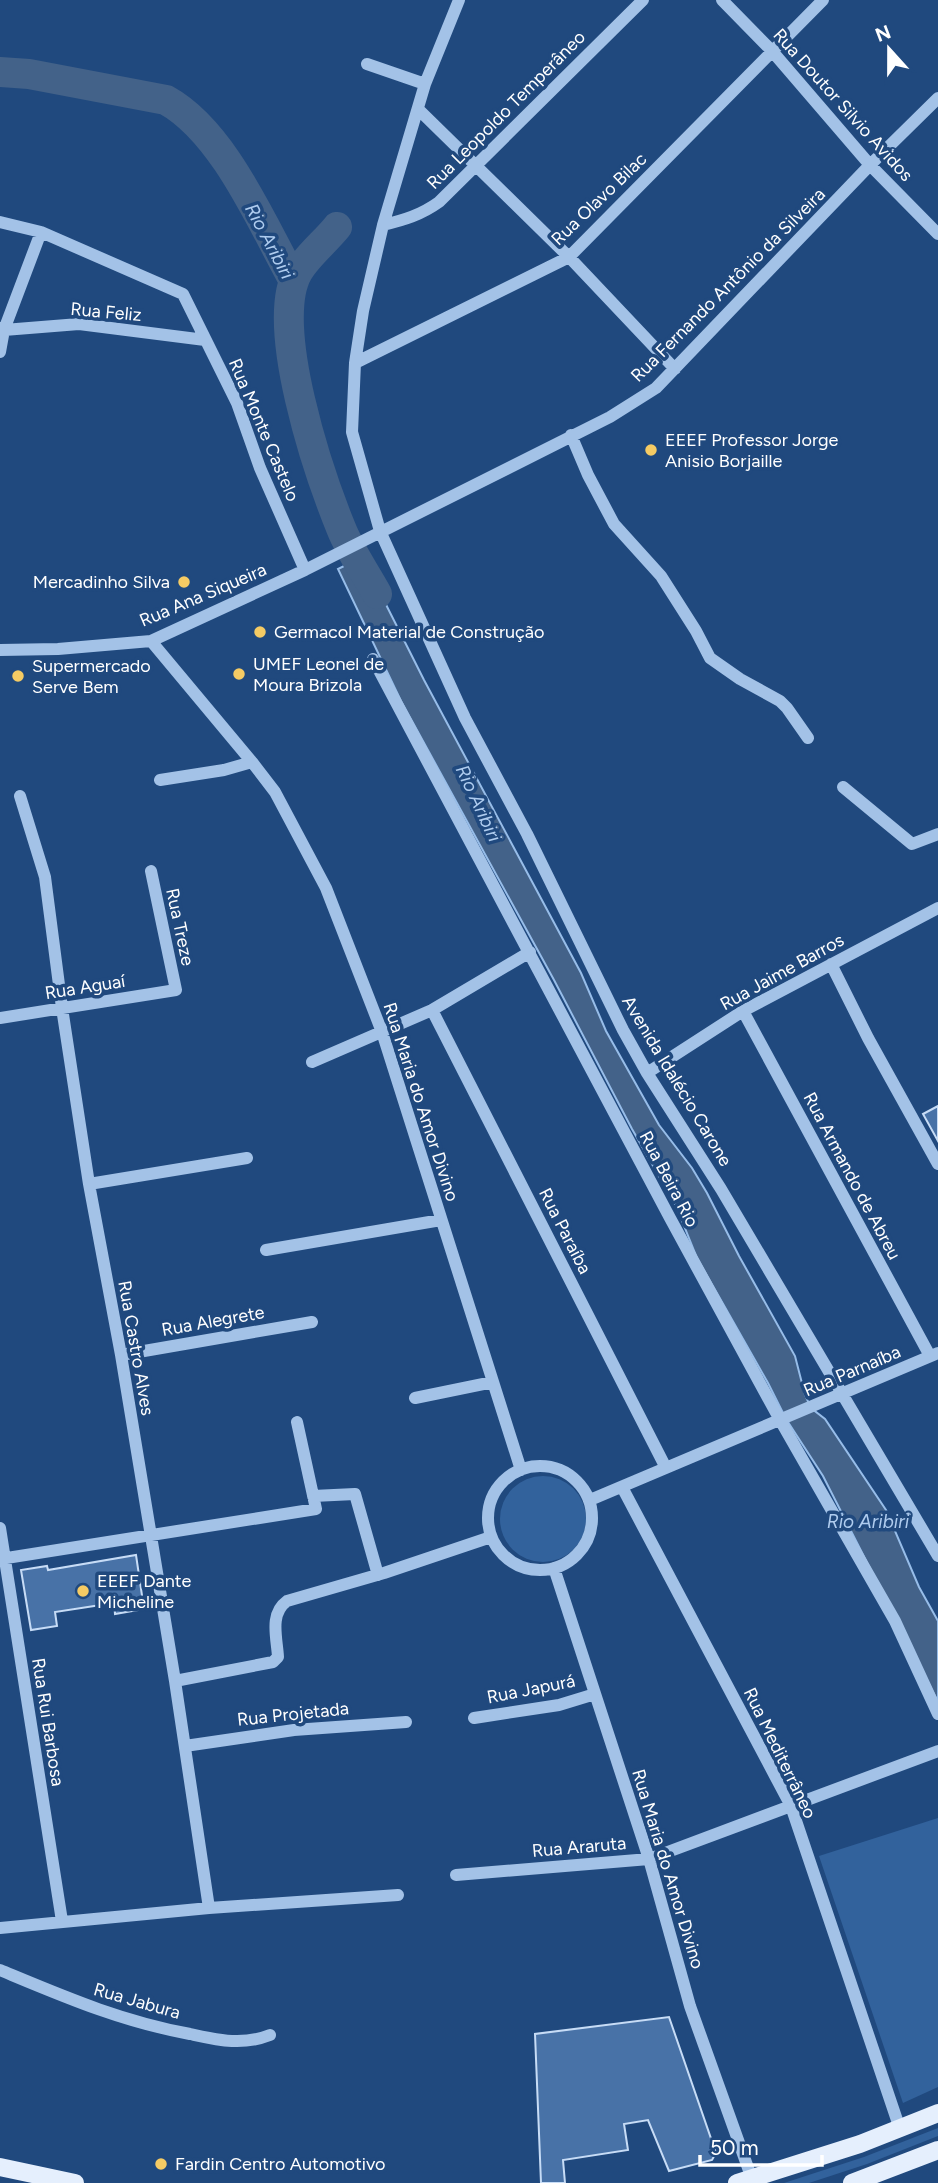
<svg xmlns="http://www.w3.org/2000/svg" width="938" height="2183" font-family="Figtree,sans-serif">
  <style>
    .green { fill: #32629c }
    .water { fill: #436289; stroke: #97bde9; stroke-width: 2 }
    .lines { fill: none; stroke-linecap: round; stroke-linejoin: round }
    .river { stroke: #436289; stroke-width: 30 }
    .building { fill: #4872a7; stroke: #c7dcf6; stroke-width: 2 }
    .minor { stroke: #a3c2e7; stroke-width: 12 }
    .major { stroke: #e5effd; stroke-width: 18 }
    .poi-dot { fill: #f5cb64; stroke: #20497e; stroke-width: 2.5 }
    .labels { text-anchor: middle; stroke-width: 7; stroke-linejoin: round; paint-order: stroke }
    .street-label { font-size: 18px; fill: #fff; stroke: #20497e }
    .poi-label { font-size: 18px; fill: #fff; stroke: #20497e; text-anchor: start }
    .water-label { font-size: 19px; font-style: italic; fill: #afccef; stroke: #20497e }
  </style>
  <rect width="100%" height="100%" fill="#20497e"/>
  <path class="green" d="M500 1519a43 43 0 1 1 86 0a43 43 0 1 1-86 0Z
    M 938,1818 L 938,2087 L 903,2103 L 819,1856 Z
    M 938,2128 L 938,2136 L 867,2164 L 809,2183 L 784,2183 L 864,2157 Z"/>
  <path class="water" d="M 362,557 L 424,680 L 581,973 L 606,1031 L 659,1125 L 692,1168 L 707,1193 L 739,1256 L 795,1356 L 805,1395 L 811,1408 L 825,1419 L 886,1510 L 919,1587 L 938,1621 L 938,1702 L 823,1476 L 786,1419 L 768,1383 L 697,1258 L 676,1206 L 632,1129 L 554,980 L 401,701 L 338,569 Z"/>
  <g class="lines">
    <path class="river" d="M 0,72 L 29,74 L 166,100 C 224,132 262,224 294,281
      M 337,227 C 325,242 307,256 298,272 C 268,324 319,474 341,528 C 350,551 365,572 377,594"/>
  </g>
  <path class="building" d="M 938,1106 L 938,1141 L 923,1114 Z
    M 136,1555 L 144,1609 L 115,1614 L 114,1603 L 55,1612 L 57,1626 L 31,1630 L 21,1570 L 47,1566 L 48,1570 Z
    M 669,2017 L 716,2153 L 712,2160 L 669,2171 L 648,2120 L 624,2124 L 628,2150 L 563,2160 L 565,2183 L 541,2183 L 535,2034 Z"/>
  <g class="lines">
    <path class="minor" d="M 459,0 L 425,84 L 383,225 L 363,311 L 355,363 L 352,432 L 380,531 L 465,718 L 527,834 L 623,1030 L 647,1073 L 721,1189 L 938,1556
      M 722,0 L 772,51 L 870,165 L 938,234
      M 367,64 L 425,84
      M 418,109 L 569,257 L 675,369
      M 0,222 L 41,232 L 183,294 L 237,403 L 260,468 L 305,570
      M 383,225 C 404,220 421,215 439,202 L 643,0
      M 0,328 L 4,330 L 79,324 L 205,340
      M 0,352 L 4,330 L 41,232
      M 355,363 L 569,257 L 823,0
      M 571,435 L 588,475 L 614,524 L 661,576 L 696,631 L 710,658 L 740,679 L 780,701 L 787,708 L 808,738
      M 151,641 L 252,762 L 275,792 L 326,888 L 382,1032 L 521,1470
      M 0,650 L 58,649 L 151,641 L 305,570 L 610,417 L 656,388 L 870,165 L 938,98
      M 373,659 L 670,1218 L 780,1420 L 895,1621 L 938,1714
      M 160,780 L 224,770 L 252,762
      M 843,787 L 912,844 L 938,834
      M 20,796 L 45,877 L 62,1008 L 89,1184 L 121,1355 L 175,1681 L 209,1908
      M 831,964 L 868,1038 L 938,1164
      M 432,1010 L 666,1468
      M 743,1011 L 930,1356
      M 0,1018 L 176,990 L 151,871
      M 312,1062 L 432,1010 L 530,952
      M 647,1073 L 743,1011 L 938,908
      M 89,1184 L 247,1158
      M 266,1250 L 441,1220
      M 121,1355 L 312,1322
      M 415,1398 L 493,1382
      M488 1518a52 52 0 1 1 104 0a52 52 0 1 1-104 0Z
      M 622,1487 L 791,1806 L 900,2129
      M 313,1496 L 355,1494 L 378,1575
      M 590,1500 L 938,1353
      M 0,1528 L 62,1921
      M 0,1559 L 316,1509 L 297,1422
      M 554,1568 L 649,1859 L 690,2006 L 752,2179
      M 175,1681 L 273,1662 L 278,1657 C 277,1638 269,1614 287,1601 L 384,1573 L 491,1537
      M 474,1718 L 559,1705 L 595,1694
      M 185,1746 L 294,1730 L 406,1722
      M 456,1875 L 649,1859 L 938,1751
      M 0,1928 L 209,1908 L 398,1895
      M 0,1970 C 65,1997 120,2021 190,2034 C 218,2040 242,2046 270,2035"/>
    <path class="major" d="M 0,2167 L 75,2183
      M 737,2183 L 860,2144 L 938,2113
      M 852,2183 L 938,2150"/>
  </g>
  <g class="poi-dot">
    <circle cx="651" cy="450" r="7"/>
    <circle cx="184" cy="582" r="7"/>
    <circle cx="260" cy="632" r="7"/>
    <circle cx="239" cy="674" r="7"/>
    <circle cx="18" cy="676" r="7"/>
    <circle cx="83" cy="1591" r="7"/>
    <circle cx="161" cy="2164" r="7"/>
  </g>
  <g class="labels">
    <g class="street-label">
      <text transform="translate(843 105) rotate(48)" y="6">Rua Doutor Silvio Avidos</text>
      <text transform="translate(506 110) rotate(-45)" y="6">Rua Leopoldo Temperâneo</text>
      <text transform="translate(599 199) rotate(-44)" y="6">Rua Olavo Bilac</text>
      <text transform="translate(728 285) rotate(-45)" y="6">Rua Fernando Antônio da Silveira</text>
      <text transform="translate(106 312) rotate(5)" y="6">Rua Feliz</text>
      <text transform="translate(264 430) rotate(67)" y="6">Rua Monte Castelo</text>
      <text transform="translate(203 595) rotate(-23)" y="6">Rua Ana Siqueira</text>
      <text transform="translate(180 927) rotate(78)" y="6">Rua Treze</text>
      <text transform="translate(782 972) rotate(-29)" y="6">Rua Jaime Barros</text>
      <text transform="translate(85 987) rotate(-9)" y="6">Rua Aguaí</text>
      <text transform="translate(677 1081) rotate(59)" y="6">Avenida Idalécio Carone</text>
      <text transform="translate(421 1102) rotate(72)" y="6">Rua Maria do Amor Divino</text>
      <text transform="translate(852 1176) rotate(62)" y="6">Rua Armando de Abreu</text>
      <text transform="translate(669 1179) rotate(62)" y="6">Rua Beira Rio</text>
      <text transform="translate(565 1231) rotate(63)" y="6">Rua Paraíba</text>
      <text transform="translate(213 1321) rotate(-10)" y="6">Rua Alegrete</text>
      <text transform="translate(136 1348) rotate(80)" y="6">Rua Castro Alves</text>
      <text transform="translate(852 1371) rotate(-23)" y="6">Rua Parnaíba</text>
      <text transform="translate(531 1689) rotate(-11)" y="6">Rua Japurá</text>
      <text transform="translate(293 1714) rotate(-6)" y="6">Rua Projetada</text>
      <text transform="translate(48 1722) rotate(81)" y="6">Rua Rui Barbosa</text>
      <text transform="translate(780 1753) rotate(64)" y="6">Rua Mediterrâneo</text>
      <text transform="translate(579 1847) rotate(-5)" y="6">Rua Araruta</text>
      <text transform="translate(668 1869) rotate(73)" y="6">Rua Maria do Amor Divino</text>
      <text transform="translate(137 2001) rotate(16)" y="6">Rua Jabura</text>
    </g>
    <g class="poi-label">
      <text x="665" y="446">EEEF Professor Jorge<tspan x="665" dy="21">Anisio Borjaille</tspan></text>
      <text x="170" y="588" text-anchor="end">Mercadinho Silva</text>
      <text x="274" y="638">Germacol Material de Construção</text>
      <text x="253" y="670">UMEF Leonel de<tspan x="253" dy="21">Moura Brizola</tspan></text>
      <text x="32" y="672">Supermercado<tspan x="32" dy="21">Serve Bem</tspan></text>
      <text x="97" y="1587">EEEF Dante<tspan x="97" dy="21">Micheline</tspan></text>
      <text x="175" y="2170">Fardin Centro Automotivo</text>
    </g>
    <g class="water-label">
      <text transform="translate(270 241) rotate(62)" y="7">Rio Aribiri</text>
      <text transform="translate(479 803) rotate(65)" y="7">Rio Aribiri</text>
      <text x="868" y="1528">Rio Aribiri</text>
    </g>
  </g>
  <g transform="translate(889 49) rotate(339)" stroke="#20497e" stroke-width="5" paint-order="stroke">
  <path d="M0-5L12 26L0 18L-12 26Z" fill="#ffffff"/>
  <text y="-10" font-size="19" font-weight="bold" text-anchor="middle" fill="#ffffff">N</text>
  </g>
  <path d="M700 2155v10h122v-10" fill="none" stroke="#ffffff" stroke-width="3.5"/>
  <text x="710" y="2155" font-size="21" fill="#ffffff" stroke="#20497e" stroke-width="5" paint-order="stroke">50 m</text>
</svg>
